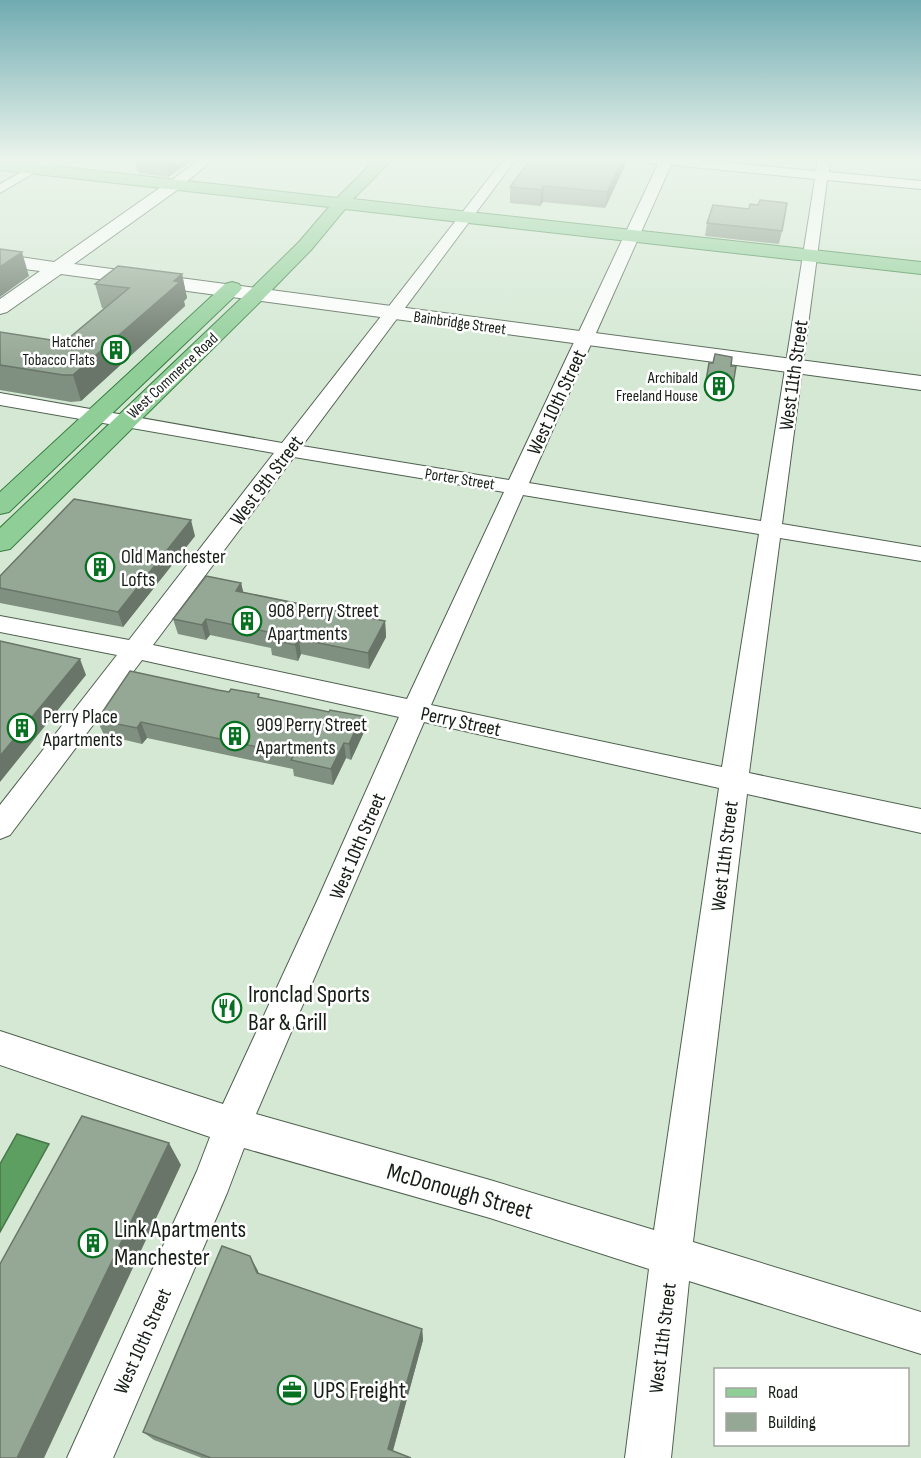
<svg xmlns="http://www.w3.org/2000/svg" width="921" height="1458" font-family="'Sofia Sans Condensed',sans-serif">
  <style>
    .water { fill: #5d9e61; stroke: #48774a; stroke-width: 1.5 }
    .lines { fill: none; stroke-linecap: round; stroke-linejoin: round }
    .street-casing { stroke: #506150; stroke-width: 2 }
    .secondary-casing { stroke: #506150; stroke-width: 2 }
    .primary-casing { stroke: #357b3c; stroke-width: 2 }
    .street { fill: #fff; fill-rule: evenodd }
    .secondary { fill: #fff; fill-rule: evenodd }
    .primary { fill: #8fce97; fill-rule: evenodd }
    .wall { fill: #809080 }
    .shaded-wall { fill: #687568 }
    .building { fill: #95a795; stroke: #687568; stroke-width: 1.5 }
    .labels { text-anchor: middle; stroke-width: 5; stroke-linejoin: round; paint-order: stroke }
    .far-street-label { font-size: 16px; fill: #161d16; stroke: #fff }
    .far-poi-label { font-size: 16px; fill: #161d16; stroke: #fff; text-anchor: end }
    .street-label { font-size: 20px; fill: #161d16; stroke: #fff }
    .poi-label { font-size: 20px; fill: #161d16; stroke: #fff; text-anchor: start }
    .near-poi-label { font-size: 24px; fill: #161d16; stroke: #fff; text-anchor: start }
    .near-street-label { font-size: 24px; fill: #161d16; stroke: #fff }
  </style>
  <rect width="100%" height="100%" fill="#d4e8d4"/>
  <path class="water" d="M 17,1134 L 49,1144 L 0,1232 L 0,1164 Z"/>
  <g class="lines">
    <g class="street-casing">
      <path id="street" d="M 43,159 L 58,159 L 0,193 L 0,184 Z
        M 200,159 L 214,159 L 179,188 L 169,188 L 167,185 L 169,182 Z
        M 504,159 L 516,159 L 302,446 L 509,480 L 658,164 L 644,162 L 642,159 L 687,159 L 816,171 L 818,159 L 830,159 L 829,172 L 921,181 L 921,189 L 827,180 L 782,524 L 921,547 L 921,561 L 780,538 L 749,773 L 921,809 L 921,833 L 747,794 L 693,1242 L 921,1312 L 921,1354 L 689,1281 L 671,1458 L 625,1458 L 649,1269 L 490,1218 L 244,1148 L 227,1193 L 113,1458 L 67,1458 L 197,1171 L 210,1137 L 0,1065 L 0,1031 L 223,1104 L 317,901 L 399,717 L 142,660 L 10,835 L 0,839 L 0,805 L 117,655 L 0,632 L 0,616 L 129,640 L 274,453 L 0,405 L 0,393 L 282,443 ZM 671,165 L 815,179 L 761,521 L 529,483 ZM 294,457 L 504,492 L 407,699 L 153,645 ZM 523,495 L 759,534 L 722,767 L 431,705 ZM 424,722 L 719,788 L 654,1230 L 490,1180 L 256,1114 Z"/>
    </g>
    <g class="secondary-casing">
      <path id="secondary" d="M 174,180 L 182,185 L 180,188 L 74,264 L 921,376 L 921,390 L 61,274 L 7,312 L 0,314 L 0,299 L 40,271 L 0,266 L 0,254 L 54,262 L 168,182 Z"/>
    </g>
    <g class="primary-casing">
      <path id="primary" d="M 376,159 L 393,159 L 353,199 L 921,262 L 921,274 L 345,209 L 311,250 L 263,299 L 10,549 L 0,551 L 0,528 L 249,291 L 299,242 L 329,207 L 0,170 L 0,160 L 337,198 Z
        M 232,282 L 239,284 L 242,288 L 239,292 L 9,512 L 0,514 L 0,492 L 225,284 Z"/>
    </g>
    <use href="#street" class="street"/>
    <use href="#secondary" class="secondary"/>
    <use href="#primary" class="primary"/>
  </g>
  <path class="wall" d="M 7,159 L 39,159 L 34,162 Z
    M 134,159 L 194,159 L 168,177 L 138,173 Z
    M 625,166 L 605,208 L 543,202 L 540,206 L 510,203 L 510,187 Z
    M 707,223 L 782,231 L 779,244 L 705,236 Z
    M 182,274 L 187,298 L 184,301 L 185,306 L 81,401 L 71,402 L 0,390 L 0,332 L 64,342 L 104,308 L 102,308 L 95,284 Z
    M 709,363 L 731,366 L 733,385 L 730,395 L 726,394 L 725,398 L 707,395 L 708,391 L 704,391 Z
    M 195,536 L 123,627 L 0,603 L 0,576 Z
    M 241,583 L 243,592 L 385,621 L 386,637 L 369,669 L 301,654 L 298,661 L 272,655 L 271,648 L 210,635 L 206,640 L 178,634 L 173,619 Z
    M 218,690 L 260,698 L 364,732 L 351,760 L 346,758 L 333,785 L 294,776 L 293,769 L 147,738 L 142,744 L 104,735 L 97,720 Z
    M 257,1269 L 259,1274 L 422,1329 L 423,1340 L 393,1451 L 411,1458 L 202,1458 L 154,1440 L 143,1432 Z"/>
  <path class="shaded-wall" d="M 165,159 L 194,159 L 168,177 Z
    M 623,159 L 626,159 L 625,166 L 605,208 L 607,192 Z
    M 544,186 L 543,202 L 540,206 L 541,190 Z
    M 22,252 L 29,276 L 0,297 L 0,267 Z
    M 182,274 L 187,298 L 184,301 L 185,306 L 81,401 L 73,375 Z
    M 191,520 L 195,536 L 123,627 L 118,612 Z
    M 241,583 L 245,599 L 236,591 Z
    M 206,619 L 210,635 L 206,640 L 202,625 Z
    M 385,621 L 386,637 L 369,669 L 368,653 Z
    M 299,639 L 301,654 L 298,661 L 295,645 Z
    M 80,659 L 86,675 L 0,782 L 0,756 Z
    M 362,716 L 364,732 L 351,760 L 349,744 Z
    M 141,722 L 147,738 L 142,744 L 137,728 Z
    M 344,743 L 346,758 L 333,785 L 331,769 Z
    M 169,1143 L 181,1165 L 44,1458 L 17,1458 Z
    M 250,1256 L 257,1269 L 264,1286 L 257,1273 Z
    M 422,1329 L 423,1340 L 391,1457 L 388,1449 Z"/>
  <path class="building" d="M 531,159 L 623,159 L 607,192 L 544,186 L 541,190 L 510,187 Z
    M 760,200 L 787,203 L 782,231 L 707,223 L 713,205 L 749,209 L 750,204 L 758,205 Z
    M 0,249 L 22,252 L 0,267 Z
    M 118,266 L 182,274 L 174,281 L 180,282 L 73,375 L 63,375 L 0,365 L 0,332 L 64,342 L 129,288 L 95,284 Z
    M 715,354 L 732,357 L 731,366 L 736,366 L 733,385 L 728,384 L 727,388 L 709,385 L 710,382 L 706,381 L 709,363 L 713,363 Z
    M 74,499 L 191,520 L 118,612 L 0,588 L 0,576 Z
    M 206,576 L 241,583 L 236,591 L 385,621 L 368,653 L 299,639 L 295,645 L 269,639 L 273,633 L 206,619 L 202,625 L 173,619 Z
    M 0,641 L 80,659 L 0,756 Z
    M 130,671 L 218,690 L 229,692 L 231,689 L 259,694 L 258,697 L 329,712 L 330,710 L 362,716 L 349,744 L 344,743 L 331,769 L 291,760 L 294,755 L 141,722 L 137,728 L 97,720 Z
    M 82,1116 L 169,1143 L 17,1458 L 0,1458 L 0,1264 Z
    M 222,1246 L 250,1256 L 257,1273 L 422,1329 L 388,1449 L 411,1458 L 211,1458 L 143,1432 Z"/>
  <linearGradient id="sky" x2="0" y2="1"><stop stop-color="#70abb2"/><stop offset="0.44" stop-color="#ecf5ec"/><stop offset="1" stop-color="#ecf5ec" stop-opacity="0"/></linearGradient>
  <rect width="921" height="363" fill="url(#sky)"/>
  <defs>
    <g id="building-ring" transform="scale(1.5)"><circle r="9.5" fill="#fff" stroke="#087121" stroke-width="1.5"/><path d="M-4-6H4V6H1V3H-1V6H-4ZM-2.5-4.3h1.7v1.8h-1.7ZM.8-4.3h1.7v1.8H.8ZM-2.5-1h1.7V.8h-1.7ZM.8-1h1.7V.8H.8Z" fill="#087121"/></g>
    <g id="restaurant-ring" transform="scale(1.5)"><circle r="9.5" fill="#fff" stroke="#087121" stroke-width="1.5"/><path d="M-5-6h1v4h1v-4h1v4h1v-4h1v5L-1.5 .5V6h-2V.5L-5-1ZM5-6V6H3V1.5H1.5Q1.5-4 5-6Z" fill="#087121"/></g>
    <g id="office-ring" transform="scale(1.5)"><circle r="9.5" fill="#fff" stroke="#087121" stroke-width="1.5"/><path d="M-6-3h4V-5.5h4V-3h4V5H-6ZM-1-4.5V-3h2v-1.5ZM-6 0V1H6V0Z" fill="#087121"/></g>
  </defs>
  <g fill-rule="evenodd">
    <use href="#building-ring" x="116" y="350"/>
    <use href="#building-ring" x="719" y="386"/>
    <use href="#building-ring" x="100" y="567"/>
    <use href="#building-ring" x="247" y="621"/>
    <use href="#building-ring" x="22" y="728"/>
    <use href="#building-ring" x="235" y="736"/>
    <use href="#restaurant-ring" x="227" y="1008"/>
    <use href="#building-ring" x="93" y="1243"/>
    <use href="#office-ring" x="292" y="1390"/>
  </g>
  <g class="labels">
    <g class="far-street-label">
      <text transform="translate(460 322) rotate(8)" y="6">Bainbridge Street</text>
      <text transform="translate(172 375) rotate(-43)" y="6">West Commerce Road</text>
      <text transform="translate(460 478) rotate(9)" y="6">Porter Street</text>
    </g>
    <g class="far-poi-label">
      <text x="95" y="347">Hatcher<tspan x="95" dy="18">Tobacco Flats</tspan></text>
      <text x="698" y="383">Archibald<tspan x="698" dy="18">Freeland House</tspan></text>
    </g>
    <g class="street-label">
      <text transform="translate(793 375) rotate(-82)" y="7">West 11th Street</text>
      <text transform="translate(556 402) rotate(-65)" y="7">West 10th Street</text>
      <text transform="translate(266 480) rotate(-53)" y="7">West 9th Street</text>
      <text transform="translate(461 721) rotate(12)" y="7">Perry Street</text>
      <text transform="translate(357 846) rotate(-67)" y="7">West 10th Street</text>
      <text transform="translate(724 856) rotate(-83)" y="7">West 11th Street</text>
      <text transform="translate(662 1338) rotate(-83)" y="7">West 11th Street</text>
      <text transform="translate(142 1341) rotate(-66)" y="7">West 10th Street</text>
    </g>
    <g class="poi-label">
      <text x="121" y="563">Old Manchester<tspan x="121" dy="23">Lofts</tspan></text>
      <text x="268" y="617">908 Perry Street<tspan x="268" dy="23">Apartments</tspan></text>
      <text x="43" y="723">Perry Place<tspan x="43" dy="23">Apartments</tspan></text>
      <text x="256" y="731">909 Perry Street<tspan x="256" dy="23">Apartments</tspan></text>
    </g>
    <g class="near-poi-label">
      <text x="248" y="1002">Ironclad Sports<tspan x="248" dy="28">Bar &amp; Grill</tspan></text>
      <text x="114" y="1237">Link Apartments<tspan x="114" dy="28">Manchester</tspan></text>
      <text x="313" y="1398">UPS Freight</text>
    </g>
    <g class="near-street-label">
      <text transform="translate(460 1191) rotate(16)" y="8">McDonough Street</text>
    </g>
  </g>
  <rect x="714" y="1368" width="195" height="78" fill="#ffffff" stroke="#a2a5a2" stroke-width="1.5"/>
  <rect x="726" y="1388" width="30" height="9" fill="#8fce97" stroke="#a2a5a2" stroke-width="1.5"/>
  <text x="768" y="1398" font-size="18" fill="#161d16">Road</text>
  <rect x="726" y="1413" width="30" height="18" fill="#95a795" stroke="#a2a5a2" stroke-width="1.5"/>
  <text x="768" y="1428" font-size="18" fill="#161d16">Building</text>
</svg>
